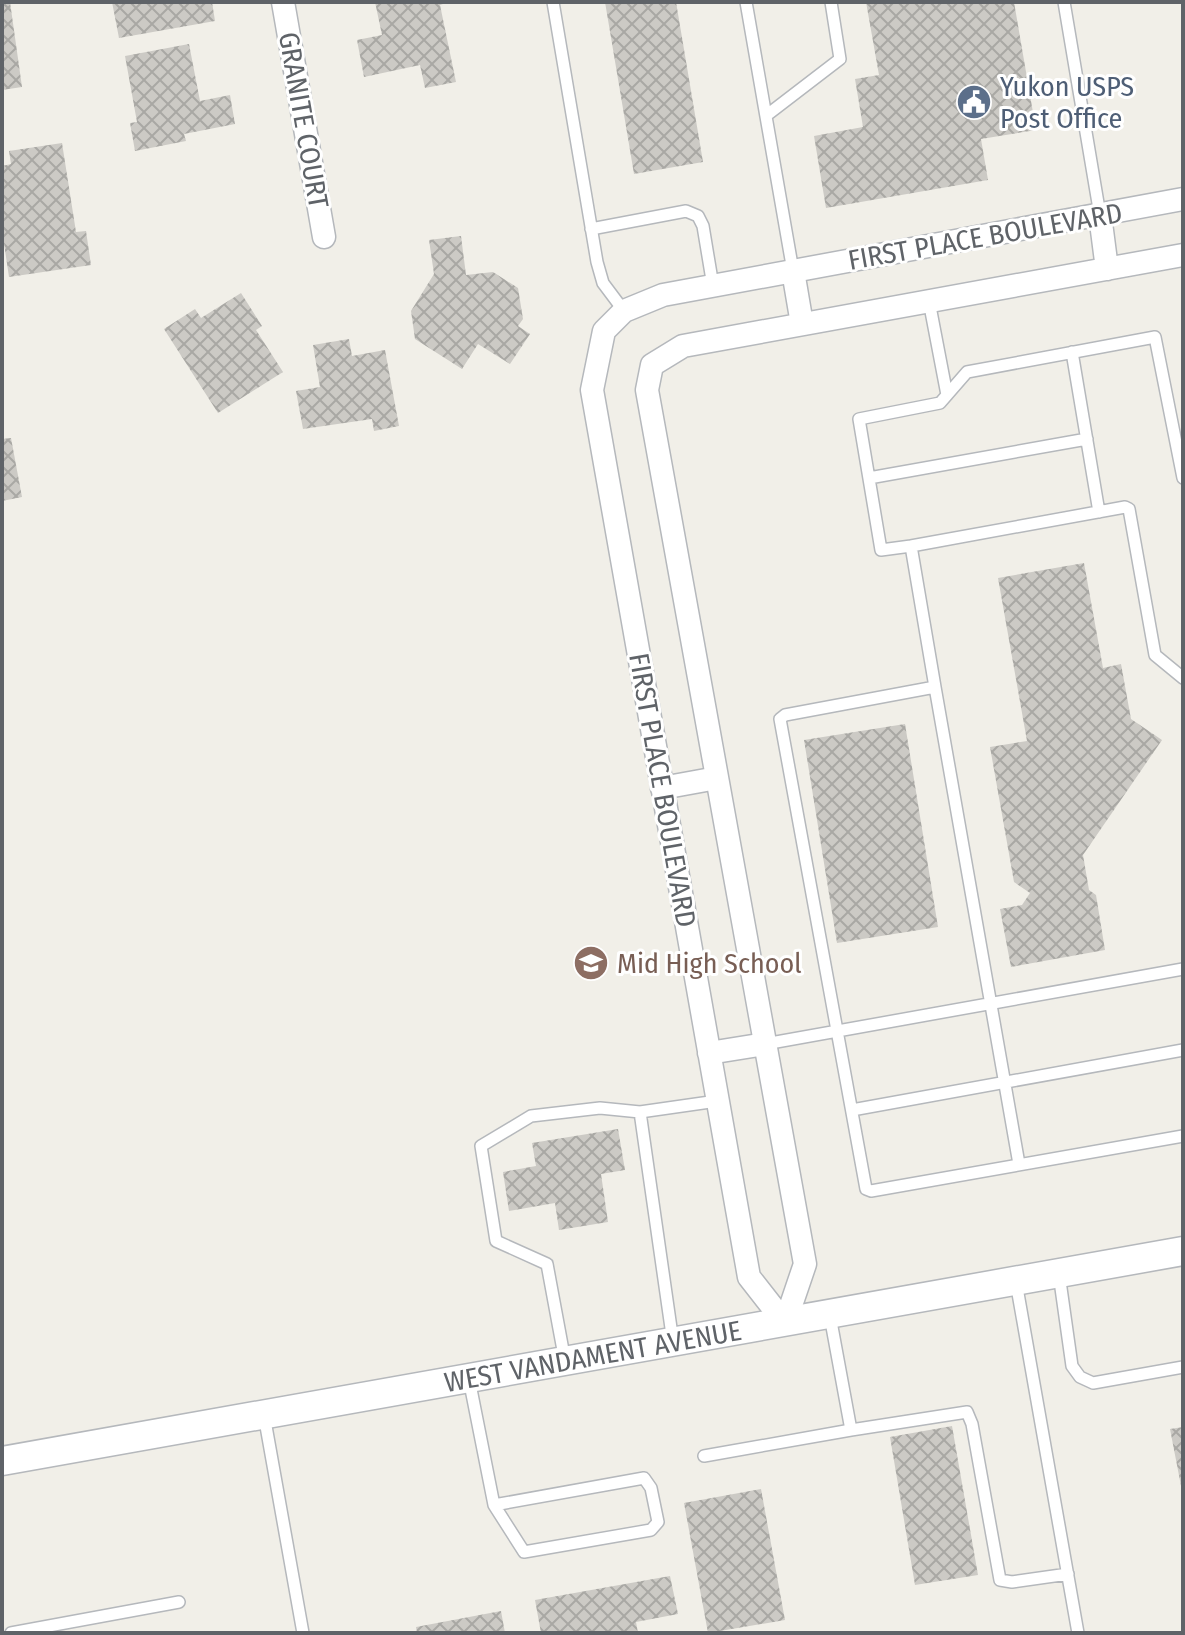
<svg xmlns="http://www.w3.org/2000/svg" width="1185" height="1635" font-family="'Fira Sans Condensed',sans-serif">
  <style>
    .building { fill: url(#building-cross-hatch) }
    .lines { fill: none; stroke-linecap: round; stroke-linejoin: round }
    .service-casing { stroke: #b5b8bc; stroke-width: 14 }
    .minor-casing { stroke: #b5b8bc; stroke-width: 25 }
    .tertiary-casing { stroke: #b5b8bc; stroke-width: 31 }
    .service { stroke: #fff; stroke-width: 11 }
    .minor { stroke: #fff; stroke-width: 22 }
    .tertiary { stroke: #fff; stroke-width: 28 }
    .labels { text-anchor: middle; stroke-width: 6; stroke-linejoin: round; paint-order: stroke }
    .service-label { font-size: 28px; fill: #4e5e75; stroke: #fff; text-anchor: start }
    .street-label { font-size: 28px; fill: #5f6368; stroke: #fff }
    .education-label { font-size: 28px; fill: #785e54; stroke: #fff; text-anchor: start }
  </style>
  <defs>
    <pattern id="building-cross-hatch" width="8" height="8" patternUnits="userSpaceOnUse" patternTransform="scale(2)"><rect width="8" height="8" fill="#cccac5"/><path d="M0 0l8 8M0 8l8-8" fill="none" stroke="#a9a8a4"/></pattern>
  </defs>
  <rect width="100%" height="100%" fill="#f1efe8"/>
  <path class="building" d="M 2,2 L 10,2 L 22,87 L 2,90 Z
    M 112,2 L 212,2 L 215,21 L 119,38 Z
    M 375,2 L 448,2 L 440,5 L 456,82 L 425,88 L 420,65 L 364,77 L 357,40 L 382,35 Z
    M 605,2 L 676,2 L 703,162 L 634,174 Z
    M 866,2 L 1014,2 L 1036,130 L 981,139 L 988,180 L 826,208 L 814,136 L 863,127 L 855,79 L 879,75 Z
    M 189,44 L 200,101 L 230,95 L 235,124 L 184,134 L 186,141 L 135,151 L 130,123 L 137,122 L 125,56 Z
    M 62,143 L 76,232 L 86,231 L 91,265 L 9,277 L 2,230 L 2,166 L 11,164 L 9,151 Z
    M 461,236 L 466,275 L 493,272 L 518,288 L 523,319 L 518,326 L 530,334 L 510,364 L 478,344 L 462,369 L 415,339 L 411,311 L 434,274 L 429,240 Z
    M 241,293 L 262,326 L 256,330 L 283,372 L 218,413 L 164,329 L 195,309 L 201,318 Z
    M 349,339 L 352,356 L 385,350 L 399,426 L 374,431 L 372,419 L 303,429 L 296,391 L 320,387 L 313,345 Z
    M 11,438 L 22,497 L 2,501 L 2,439 Z
    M 1084,563 L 1103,668 L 1121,664 L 1131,719 L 1162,740 L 1083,855 L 1089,890 L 1096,895 L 1105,950 L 1011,967 L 1000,909 L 1022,905 L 1030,893 L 1014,882 L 990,747 L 1027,741 L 998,578 Z
    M 905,724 L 938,927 L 837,943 L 804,740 Z
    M 618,1129 L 625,1170 L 601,1174 L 608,1222 L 559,1230 L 555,1203 L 509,1211 L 503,1172 L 536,1166 L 532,1143 Z
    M 952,1426 L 978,1575 L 915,1585 L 890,1437 Z
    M 1183,1427 L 1183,1491 L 1182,1491 L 1170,1429 Z
    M 761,1489 L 785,1620 L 708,1633 L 684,1503 Z
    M 670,1576 L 678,1614 L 636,1622 L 638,1633 L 541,1633 L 535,1600 Z
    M 501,1611 L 505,1633 L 417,1633 L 416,1627 Z"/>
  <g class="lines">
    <g class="service-casing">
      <path id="service" d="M 553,2 L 597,262 L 603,283 L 624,311
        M 746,2 L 793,271
        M 1064,2 L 1100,215
        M 767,115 L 840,59 L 831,2
        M 591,229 L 686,211 L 698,216 L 703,226 L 713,286
        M 929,301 L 947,395
        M 1072,352 L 1099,512
        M 869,478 L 1087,439
        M 911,546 L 881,550 L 859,419 L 940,403 L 967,372 L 1155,337 L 1183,478
        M 1183,678 L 1155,655 L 1129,509 L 1125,507 L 911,546 L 935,687 L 785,715 L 780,719 L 866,1189 L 871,1191 L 1183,1136
        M 935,687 L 1019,1164
        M 765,1044 L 1183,969
        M 852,1110 L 1183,1050
        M 1059,1274 L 1072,1366 L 1080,1377 L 1093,1383 L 1183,1367
        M 1016,1282 L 1078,1633
        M 830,1316 L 851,1430 L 967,1412 L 972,1424 L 1000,1580 L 1012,1582 L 1068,1574
        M 673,1342 L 640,1112 L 717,1101
        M 565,1361 L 547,1264 L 496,1241 L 481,1146 L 531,1116 L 600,1108 L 640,1112
        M 469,1379 L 494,1505 L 644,1478 L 651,1488 L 658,1522 L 651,1530 L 524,1552 L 494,1505
        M 264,1415 L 303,1633
        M 704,1456 L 851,1430
        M 11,1633 L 179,1602"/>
    </g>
    <g class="minor-casing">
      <path id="minor" d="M 283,2 L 324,237
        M 1100,215 L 1107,269
        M 793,271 L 802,324
        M 662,788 L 717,778
        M 709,1053 L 765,1044
        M 785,1323 L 749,1277 L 592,390 L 604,331 L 624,311 L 663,295 L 1183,199
        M 785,1323 L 805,1264 L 647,390 L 652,365 L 683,346 L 1183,255"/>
    </g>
    <g class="tertiary-casing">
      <g id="tertiary">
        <path id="s1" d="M 2,1461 L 1183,1251"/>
      </g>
    </g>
    <use href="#service" class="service"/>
    <use href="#minor" class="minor"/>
    <use href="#tertiary" class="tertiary"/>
  </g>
  <defs>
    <g id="civic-disc" transform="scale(1.8)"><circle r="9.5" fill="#5c6f8a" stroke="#fff"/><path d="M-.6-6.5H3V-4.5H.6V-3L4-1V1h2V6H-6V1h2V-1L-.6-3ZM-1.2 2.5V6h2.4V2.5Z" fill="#fff"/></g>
    <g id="school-disc" transform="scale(1.8)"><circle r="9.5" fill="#8d6e63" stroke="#fff"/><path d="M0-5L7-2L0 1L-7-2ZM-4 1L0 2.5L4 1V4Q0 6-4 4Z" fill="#fff"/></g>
  </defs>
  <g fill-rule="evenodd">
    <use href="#civic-disc" x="974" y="102"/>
    <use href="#school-disc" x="591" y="963"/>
  </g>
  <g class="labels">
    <g class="service-label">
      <text x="1000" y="96">Yukon USPS<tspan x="1000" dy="32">Post Office</tspan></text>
    </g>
    <g class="street-label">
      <text transform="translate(304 120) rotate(80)" y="10">GRANITE COURT</text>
      <text transform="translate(985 236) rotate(-10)" y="10">FIRST PLACE BOULEVARD</text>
      <text transform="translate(663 790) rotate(80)" y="10">FIRST PLACE BOULEVARD</text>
      <text dy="10" stroke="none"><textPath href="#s1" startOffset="600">WEST VANDAMENT AVENUE</textPath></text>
    </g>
    <g class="education-label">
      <text x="617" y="973">Mid High School</text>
    </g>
  </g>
  <rect width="1185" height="1635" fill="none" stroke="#5f6368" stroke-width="8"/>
</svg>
